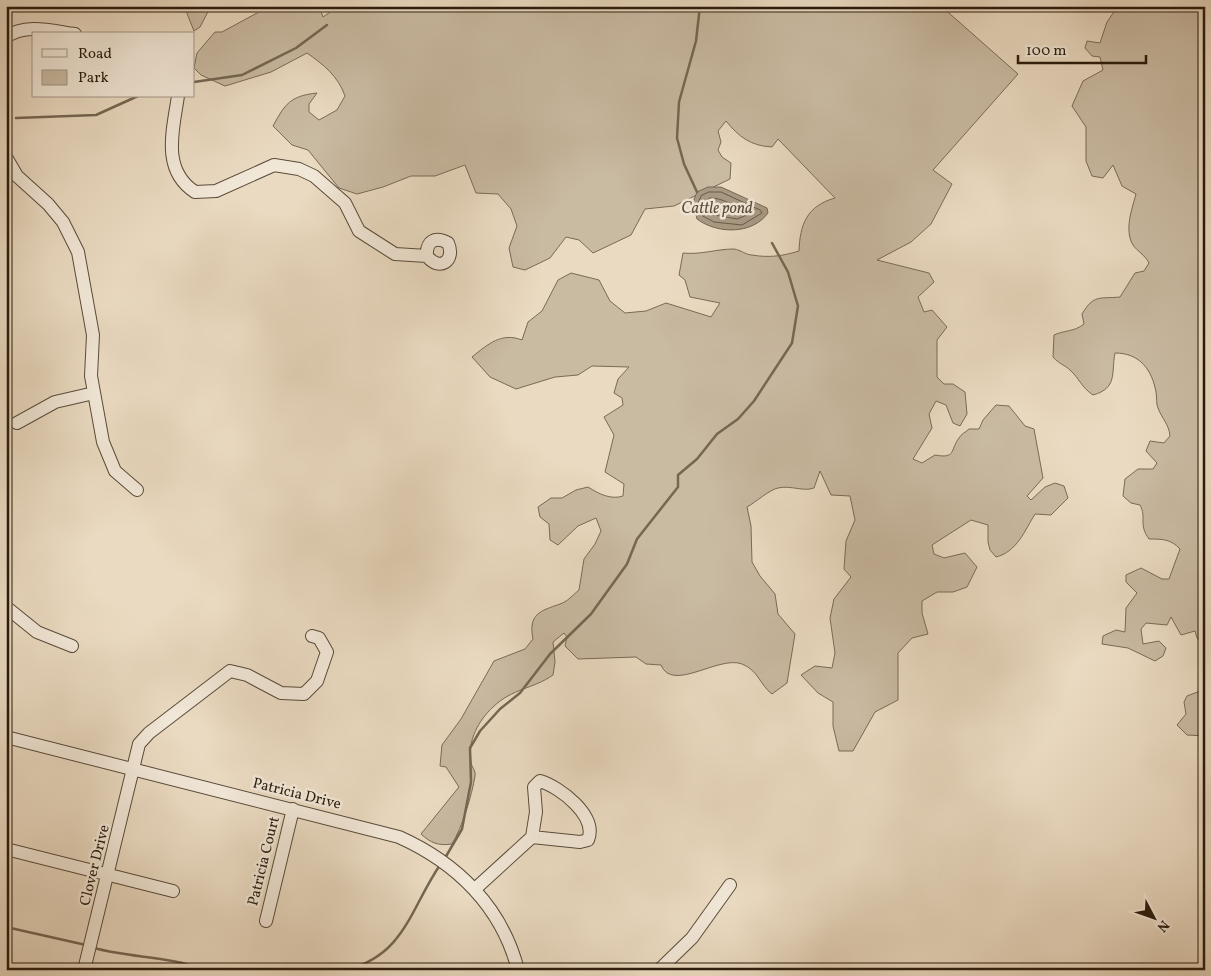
<svg xmlns="http://www.w3.org/2000/svg" width="1211" height="976" font-family="Vollkorn,serif">
  <style>
    .green { fill: #c9baa2; stroke: #796a57 }
    .water { fill: #a89983; stroke: #756753 }
    .lines { fill: none; stroke-linecap: round; stroke-linejoin: round }
    .shore { stroke: #685a48; stroke-width: 1 }
    .stream { stroke: #756753; stroke-width: 2.5 }
    .minor-casing { stroke: #594b39; stroke-width: 14 }
    .minor { stroke: #f1e7d7; stroke-width: 12 }
    .labels { text-anchor: middle; stroke-width: 5; stroke-linejoin: round; paint-order: stroke }
    .street-label { font-size: 15px; fill: #291b0c; stroke: #f1e7d7 }
    .water-label { font-size: 16px; font-style: italic; fill: #5c4d3c; stroke: #f1e7d7 }
  </style>
  <rect width="100%" height="100%" fill="#eadac1"/>
  <filter id="stains"><feTurbulence type="fractalNoise" baseFrequency=".004" numOctaves="4"/><feColorMatrix values="0 0 0 0 .2 0 0 0 0 .09 0 0 0 0 .02 0 0 0 .5 -.17"/></filter>
  <radialGradient id="worn" r=".72"><stop offset=".6" stop-color="#630" stop-opacity="0"/><stop offset="1" stop-color="#630" stop-opacity=".3"/></radialGradient>
  <path class="green" d="M 184,6 L 211,6 L 200,27 L 194,31 Z
    M 270,6 L 319,6 L 323,17 L 339,6 L 451,6 L 451,12 L 455,6 L 941,6 L 1018,74 L 933,170 L 952,184 L 931,224 L 911,242 L 877,260 L 929,273 L 934,282 L 918,297 L 924,312 L 932,310 L 947,327 L 937,340 L 937,377 L 944,384 L 953,384 L 965,392 L 967,414 L 960,426 L 953,423 L 946,405 L 936,401 L 929,414 L 932,428 L 913,459 L 922,463 L 935,455 C 956,459 950,450 959,438 C 961,434 966,432 969,429 L 979,429 L 983,420 L 996,405 L 1009,406 L 1025,426 L 1034,429 L 1043,478 L 1027,496 L 1031,500 L 1045,487 L 1055,483 L 1064,486 L 1068,498 L 1051,515 L 1035,514 C 1025,530 1017,552 996,557 L 990,550 L 988,542 L 988,525 L 971,520 L 932,545 L 934,554 L 944,558 L 965,553 L 977,567 L 967,587 L 953,592 L 937,592 L 922,601 L 922,613 L 928,634 L 912,638 L 898,653 L 898,700 L 875,712 L 853,751 L 839,751 L 833,726 L 833,702 L 818,693 L 801,675 L 815,666 L 832,668 L 835,653 L 830,618 L 834,599 L 851,577 L 844,569 L 846,541 L 855,520 L 850,496 L 831,495 L 820,471 L 814,488 C 803,492 791,485 778,488 C 769,490 756,502 747,507 L 751,526 L 752,562 L 760,576 L 775,594 L 778,614 L 795,634 L 787,683 L 772,694 C 760,685 758,670 742,664 C 719,655 672,693 661,665 L 646,664 L 636,657 L 578,659 L 565,646 L 567,637 L 564,633 L 553,642 L 555,662 L 553,675 C 533,689 513,688 493,707 C 479,720 467,741 471,761 C 471,767 476,770 475,776 C 472,795 462,828 452,844 C 438,846 431,843 421,834 L 459,787 L 446,767 L 440,766 L 442,745 L 461,719 L 494,661 L 525,649 L 533,639 C 528,614 540,611 560,604 C 567,602 573,595 579,590 L 584,559 L 595,544 L 601,531 L 596,518 L 578,526 L 558,545 L 550,540 L 549,524 L 540,517 L 538,507 L 551,498 L 562,498 L 576,490 L 588,487 C 599,494 611,500 623,496 L 624,484 L 605,472 L 614,435 L 604,417 L 623,405 L 622,398 L 614,393 L 618,379 L 629,367 L 592,366 L 578,375 L 555,377 L 516,389 L 490,377 L 472,357 C 488,344 502,332 522,340 L 528,322 L 542,311 L 558,280 L 571,273 L 599,280 L 610,301 L 625,313 L 646,311 L 666,303 L 711,317 L 720,303 L 690,297 L 685,280 L 679,275 L 683,253 C 701,255 716,249 734,249 C 741,250 746,255 752,255 C 769,258 783,256 799,251 C 800,224 807,206 835,198 L 778,139 L 772,147 C 751,146 739,137 726,121 L 718,131 L 721,142 L 718,150 L 722,157 L 731,163 L 730,179 L 674,206 L 645,209 L 631,235 L 593,253 L 579,240 L 566,237 L 550,258 L 525,270 L 513,267 L 509,248 L 517,226 L 511,209 L 498,194 L 476,193 L 465,165 L 435,176 L 411,176 L 383,187 L 357,194 L 339,188 L 308,150 L 292,145 L 273,126 C 285,104 290,96 317,93 L 309,104 L 309,112 L 319,120 L 337,110 L 345,96 C 338,76 324,65 307,53 L 271,72 L 225,86 L 201,75 L 194,68 L 197,53 L 215,32 L 222,32 Z
    M 1118,6 L 1205,6 L 1205,646 L 1197,638 L 1195,631 L 1181,635 L 1171,617 L 1167,625 L 1146,623 L 1141,629 L 1143,644 L 1159,641 L 1166,648 L 1163,656 L 1155,661 L 1128,648 L 1102,644 L 1103,636 L 1116,630 L 1125,632 L 1126,608 L 1137,593 L 1126,582 L 1126,575 L 1141,568 L 1162,579 L 1169,579 L 1180,549 C 1171,539 1162,539 1149,539 C 1138,524 1147,518 1140,505 L 1131,503 L 1123,496 L 1125,479 L 1138,469 L 1153,469 L 1157,463 L 1146,451 L 1150,441 L 1164,443 L 1170,436 C 1169,424 1162,419 1158,408 C 1156,404 1157,397 1156,392 C 1152,370 1140,353 1115,353 C 1111,373 1118,388 1093,395 C 1082,388 1079,378 1070,370 C 1065,365 1059,364 1053,357 L 1054,335 C 1065,330 1074,332 1084,324 L 1082,314 C 1094,294 1099,299 1120,297 L 1135,273 L 1144,271 L 1149,263 C 1145,255 1137,251 1133,245 C 1124,230 1132,209 1136,194 L 1122,186 L 1113,165 L 1103,178 L 1092,176 L 1086,161 L 1086,127 L 1072,106 L 1083,81 L 1103,70 L 1100,57 L 1092,56 L 1085,48 L 1087,41 L 1100,43 L 1107,22 Z
    M 1200,691 L 1205,691 L 1205,736 L 1187,735 L 1177,725 L 1186,714 L 1184,702 L 1187,696 Z"/>
  <path class="water" d="M 708,187 L 721,187 L 767,208 L 768,213 C 752,235 717,234 697,219 L 693,202 L 697,192 Z"/>
  <g class="lines">
    <path class="shore" d="M 709,192 L 721,192 L 760,210 L 762,213 L 742,225 L 714,222 L 701,215 L 698,203 L 701,196 Z
      M 710,198 C 724,198 734,206 746,212 L 747,215 L 737,219 L 709,214 L 705,204 Z"/>
    <path class="stream" d="M 194,82 L 242,75 L 296,48 L 327,25
      M 16,118 L 96,115 L 138,96
      M 697,192 L 684,164 L 677,138 L 679,102 L 696,41 L 700,6
      M 445,858 L 462,829 L 471,782 L 470,748 L 480,731 L 500,709 L 520,693 L 550,654 L 591,614 L 627,564 L 637,539 L 678,487 L 678,475 L 697,459 L 717,434 L 738,419 L 754,401 L 792,343 L 798,306 L 788,272 L 772,243
      M 6,927 L 86,945
      M 94,948 C 131,958 169,956 205,970
      M 346,970 C 405,955 410,909 440,865"/>
    <g class="minor-casing">
      <path id="minor" d="M 6,37 C 26,23 52,31 75,34
        M 178,96 C 173,130 161,170 195,192 L 216,191 L 274,165 L 299,169 L 314,176 L 345,203 L 359,231 L 395,254 L 427,256 C 439,272 456,261 448,243 C 435,236 426,241 427,256
        M 6,157 L 17,176 L 48,204 L 63,222 L 78,252 L 93,335 L 91,376 L 103,442 L 115,471 L 137,490
        M 17,423 L 55,402 L 94,393
        M 6,607 L 37,632 L 72,646
        M 6,737 L 399,837 C 457,863 502,907 518,970
        M 540,781 C 560,787 598,816 588,840 L 580,842 L 532,837 L 536,812 L 534,787 Z
        M 6,849 L 173,891
        M 475,889 L 532,837
        M 266,921 L 293,809
        M 84,970 L 139,744 L 149,733 L 230,671 L 247,675 L 281,693 L 304,694 L 317,681 L 327,652 L 319,638 L 312,636
        M 659,970 L 692,938 L 730,885"/>
    </g>
    <use href="#minor" class="minor"/>
  </g>
  <g class="labels">
    <g class="street-label">
      <text transform="translate(297 793) rotate(14)" y="5">Patricia Drive</text>
      <text transform="translate(263 861) rotate(-76)" y="5">Patricia Court</text>
      <text transform="translate(94 865) rotate(-76)" y="5">Clover Drive</text>
    </g>
    <g class="water-label">
      <text x="717" y="213">Cattle pond</text>
    </g>
  </g>
  <rect width="1211" height="976" fill="none" stroke="#eadac1" stroke-width="25"/>
  <rect x="8" y="8" width="1196" height="961" fill="none" stroke="#291b0c" stroke-width="2.5"/>
  <rect x="12" y="12" width="1186" height="951" fill="none" stroke="#291b0c"/>
  <rect x="32" y="32" width="162" height="65" fill="#f1e7d7" stroke="#a19586"/>
  <rect x="42" y="49" width="25" height="8" fill="#f1e7d7" stroke="#a19586"/>
  <text x="78" y="58" font-size="15" fill="#291b0c">Road</text>
  <rect x="42" y="70" width="25" height="15" fill="#c9baa2" stroke="#a19586"/>
  <text x="78" y="82" font-size="15" fill="#291b0c">Park</text>
  <g transform="translate(1154 918) rotate(131)" stroke="#f1e7d7" stroke-width="4" paint-order="stroke">
  <path d="M0-4L9 19L0 12L-9 19Z" fill="#291b0c"/>
  <text y="-8" font-size="14" font-weight="bold" text-anchor="middle" fill="#291b0c">N</text>
  </g>
  <path d="M1018 55v8h128v-8" fill="none" stroke="#291b0c" stroke-width="2.5"/>
  <text x="1026" y="55" font-size="15" fill="#291b0c" stroke="#f1e7d7" stroke-width="4" paint-order="stroke">100 m</text>
  <rect width="100%" height="100%" filter="url(#stains)"/>
  <rect width="100%" height="100%" fill="url(#worn)"/>
</svg>
